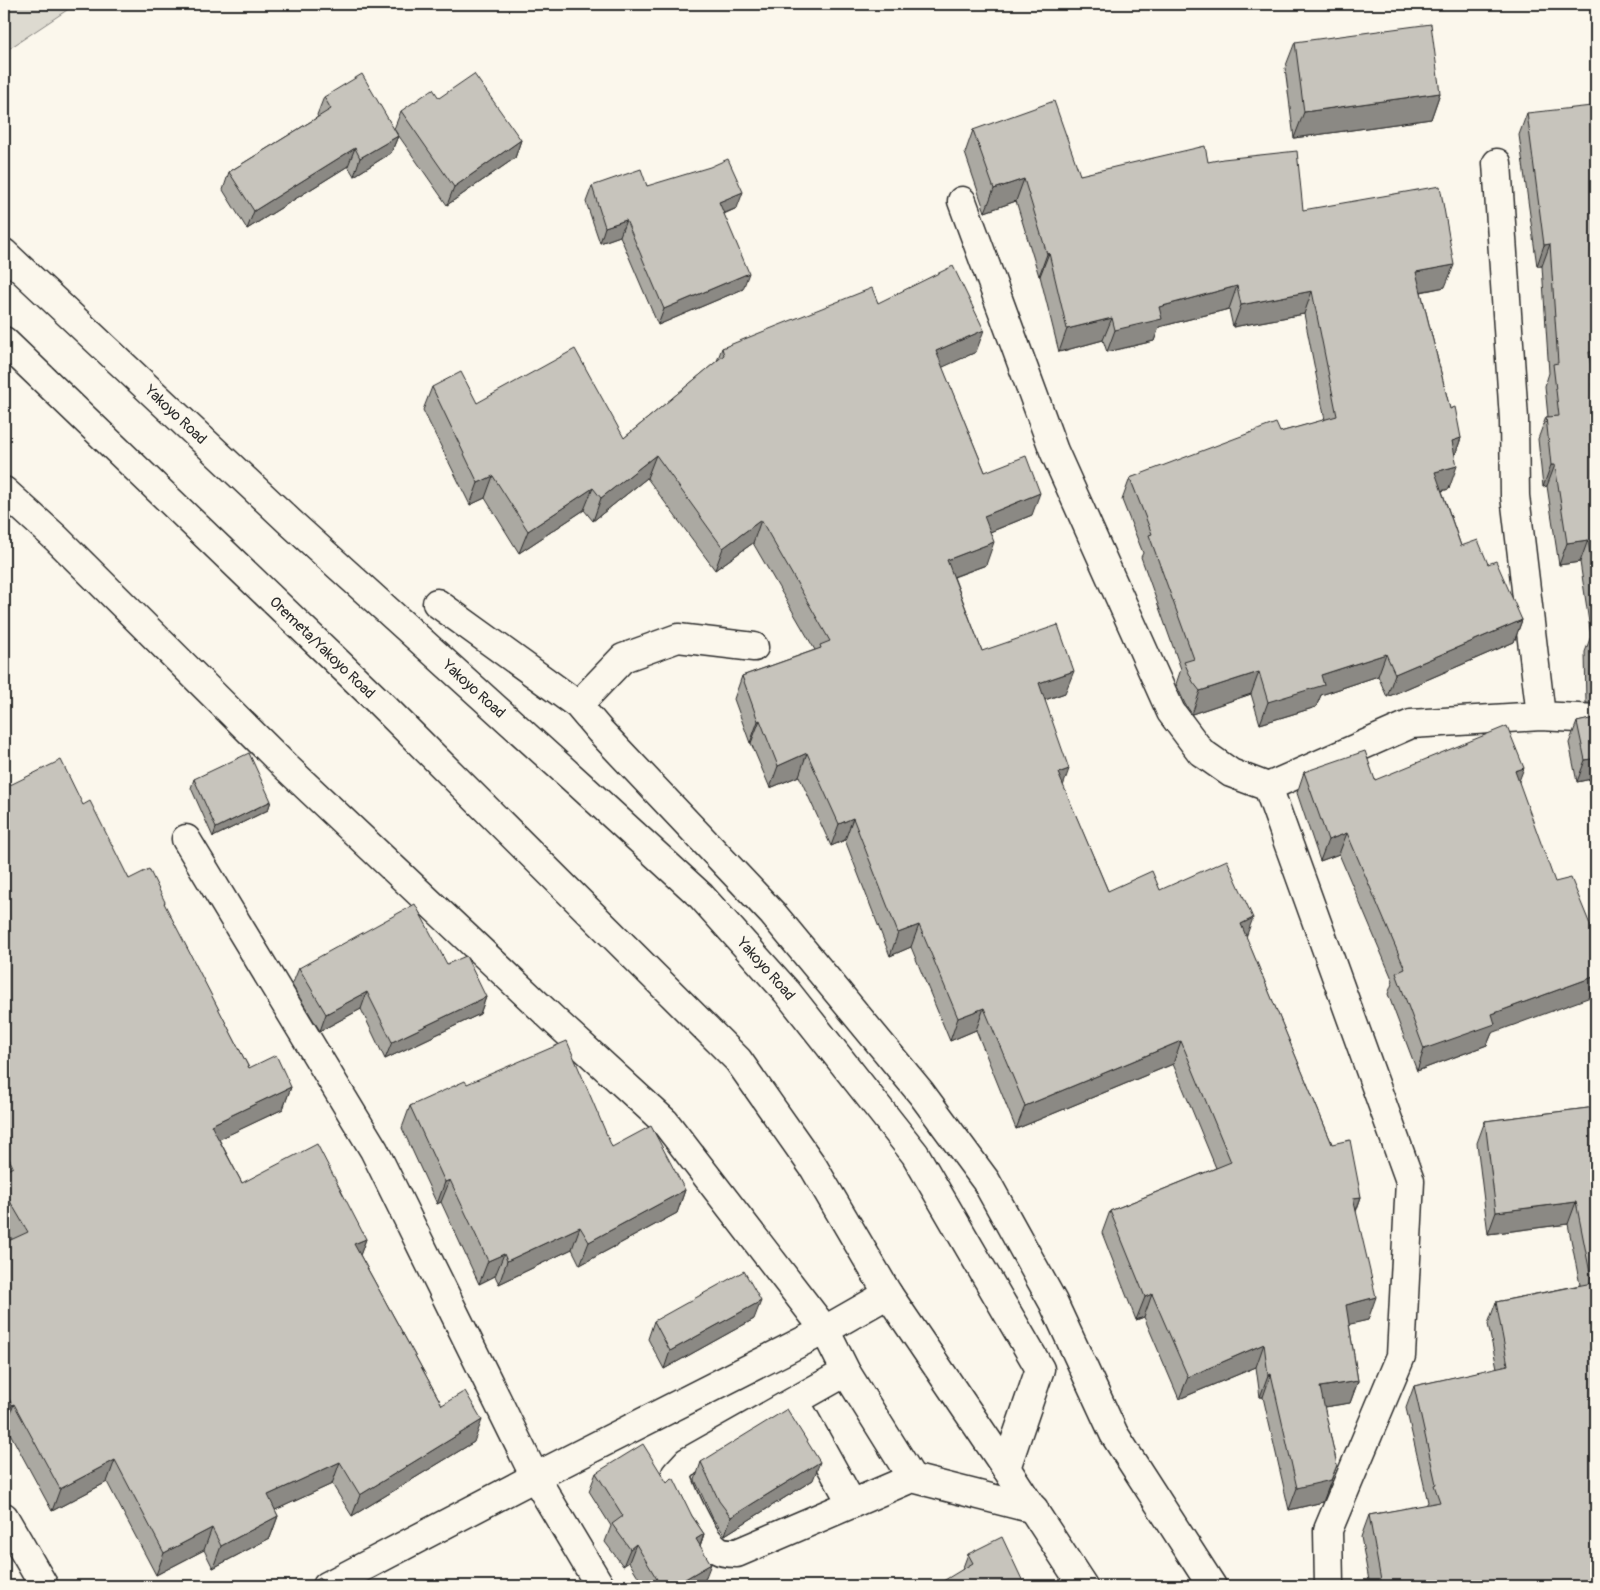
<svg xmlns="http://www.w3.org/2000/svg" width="1600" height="1590" font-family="Pangolin,sans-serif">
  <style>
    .green { fill: #dddad0; stroke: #84827e }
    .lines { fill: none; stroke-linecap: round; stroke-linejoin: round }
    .minor-casing { stroke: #2b2b2b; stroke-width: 31 }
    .major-casing { stroke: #2b2b2b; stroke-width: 31 }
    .minor { stroke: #fbf7ec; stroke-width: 28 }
    .major { stroke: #fbf7ec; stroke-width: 28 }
    .wall { fill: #aba9a2; stroke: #2b2b2b }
    .shaded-wall { fill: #8b8984; stroke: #2b2b2b }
    .building { fill: #c7c4bc; stroke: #2b2b2b }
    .labels { text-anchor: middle; stroke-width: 4.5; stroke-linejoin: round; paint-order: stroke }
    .street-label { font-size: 15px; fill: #2b2b2b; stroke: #fbf7ec }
  </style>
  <rect width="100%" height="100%" fill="#fbf7ec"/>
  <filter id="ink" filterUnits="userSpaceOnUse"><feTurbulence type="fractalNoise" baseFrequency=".02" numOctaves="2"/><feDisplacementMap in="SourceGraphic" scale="10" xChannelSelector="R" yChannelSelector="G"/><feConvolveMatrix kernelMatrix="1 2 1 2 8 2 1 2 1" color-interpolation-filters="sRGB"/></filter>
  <g filter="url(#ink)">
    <path class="green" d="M 4,4 L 76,4 L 4,52 Z"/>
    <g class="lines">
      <g class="minor-casing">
        <path id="minor" d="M 1497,163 L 1514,419 L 1515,496 L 1541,716
          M 962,201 L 1054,451 L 1171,712 L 1201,752 L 1231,773 L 1268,787 L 1410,1181 L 1401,1356 L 1328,1530 L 1329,1586
          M 4,491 L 56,538 L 285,766 L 555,1021 L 665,1122 L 825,1330 L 846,1372 L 912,1478 L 1034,1509
          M 437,603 L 578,705 L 600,731 L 773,914 L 921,1093 L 986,1181 L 1053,1302 L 1114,1434 L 1212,1586
          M 578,705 L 623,658 L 678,638 L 754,647
          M 1268,787 L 1411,724 L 1541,716 L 1596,719
          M 186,839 L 374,1150 L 535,1477 L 600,1586
          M 846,1372 L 687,1462 L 676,1474 C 682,1493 702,1540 718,1550 C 723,1553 731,1553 737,1553 L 912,1478
          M 795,1401 L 852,1504
          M 4,1517 L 44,1586
          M 327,1586 L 535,1477 L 825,1330 L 888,1294"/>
      </g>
      <g class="major-casing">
        <g id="major">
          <path id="s1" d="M 4,253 L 291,523 L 579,784 L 701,896 L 787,992 L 915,1154 L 1040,1369 L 1006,1468"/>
          <path id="s2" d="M 4,341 L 379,702 L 738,1060 L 814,1168 L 888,1294 L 1006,1468 L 1083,1586"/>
        </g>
      </g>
      <use href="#minor" class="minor"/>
      <use href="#major" class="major"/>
    </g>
    <path class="wall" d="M 1295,42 L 1440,93 L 1431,119 L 1294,138 L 1285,68 Z
      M 324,97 L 398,136 L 391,153 L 354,176 L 348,166 L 247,229 L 223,190 L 229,172 L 318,117 L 317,115 Z
      M 401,111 L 521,140 L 515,158 L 447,205 L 394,129 Z
      M 1527,113 L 1596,147 L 1596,372 L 1592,373 L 1596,410 L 1596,704 L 1586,703 L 1585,652 L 1591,636 L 1580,562 L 1559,565 L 1547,486 L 1543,487 L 1538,439 L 1546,417 L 1548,417 L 1545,386 L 1549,373 L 1542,266 L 1537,266 L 1519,135 Z
      M 973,130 L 1080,175 L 1208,162 L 1303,210 L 1445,287 L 1421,292 L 1450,409 L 1461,438 L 1455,455 L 1449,489 L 1442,491 L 1461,546 L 1488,564 L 1522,620 L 1514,642 L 1387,697 L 1378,676 L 1321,695 L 1316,707 L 1260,724 L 1251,694 L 1192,714 L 1185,704 L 1176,684 L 1181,669 L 1141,557 L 1143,553 L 1122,500 L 1130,478 L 1280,432 L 1325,420 L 1304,314 L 1233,327 L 1229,309 L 1159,327 L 1154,341 L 1107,352 L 1103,340 L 1059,352 L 1040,276 L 1039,276 L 1016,201 L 985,212 L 965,153 Z
      M 592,186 L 647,186 L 737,208 L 724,214 L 743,289 L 658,325 L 620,236 L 600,243 L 586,202 Z
      M 878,303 L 976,352 L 942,367 L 985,472 L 1032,515 L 990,532 L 986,565 L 954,577 L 982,651 L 1065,693 L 1045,700 L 1063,786 L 1108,891 L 1160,890 L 1246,937 L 1332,1144 L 1361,1197 L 1356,1212 L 1368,1320 L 1349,1324 L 1358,1381 L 1350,1403 L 1324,1407 L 1337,1465 L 1323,1502 L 1289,1510 L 1263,1397 L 1260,1397 L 1256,1367 L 1179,1399 L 1144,1317 L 1136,1320 L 1102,1233 L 1110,1211 L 1216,1168 L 1173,1064 L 1016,1129 L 976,1030 L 950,1041 L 911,947 L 890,956 L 845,840 L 831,846 L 799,776 L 770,788 L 751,743 L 750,743 L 734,699 L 742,676 L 815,650 L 753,543 L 715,570 L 647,478 L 593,521 L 584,510 L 519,553 L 485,498 L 470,505 L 423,410 L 432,387 L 477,403 L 624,438 L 717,361 L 722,348 Z
      M 1594,712 L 1596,712 L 1596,778 L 1577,782 L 1569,743 L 1577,722 L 1592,719 Z
      M 1304,772 L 1375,780 L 1519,781 L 1492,1033 L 1487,1045 L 1417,1071 L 1388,994 L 1393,981 L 1339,854 L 1320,861 L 1297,793 Z
      M 194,779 L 271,801 L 268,810 L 213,837 L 191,788 Z
      M 4,788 L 83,805 L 129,879 L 165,902 L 164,905 L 249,1068 L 291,1087 L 283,1109 L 219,1139 L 242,1183 L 366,1239 L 360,1255 L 442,1405 L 474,1442 L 352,1516 L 332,1484 L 275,1510 L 278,1516 L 270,1538 L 213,1568 L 204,1550 L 156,1575 L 107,1482 L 52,1511 L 6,1426 L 4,1427 L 4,1243 L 12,1239 L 4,1226 Z
      M 447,964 L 486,997 L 480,1014 L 385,1059 L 361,1009 L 320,1031 L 292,985 L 299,968 Z
      M 467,1084 L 612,1147 L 685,1190 L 677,1213 L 580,1265 L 572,1249 L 499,1284 L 495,1276 L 479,1284 L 441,1202 L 437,1204 L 402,1128 L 410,1106 Z
      M 1596,1107 L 1596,1586 L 1370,1586 L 1361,1537 L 1369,1515 L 1426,1505 L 1428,1502 L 1406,1408 L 1414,1386 L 1497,1368 L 1488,1324 L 1496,1302 L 1580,1285 L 1568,1224 L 1488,1234 L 1477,1143 L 1485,1121 Z
      M 754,1319 L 664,1369 L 648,1339 L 654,1321 Z
      M 701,1462 L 813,1480 L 725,1535 L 713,1519 L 695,1480 Z
      M 596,1473 L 667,1483 L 692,1516 L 704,1534 L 700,1546 L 704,1582 L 697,1586 L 644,1586 L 629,1562 L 623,1566 L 605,1542 L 611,1526 L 589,1491 Z
      M 968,1554 L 1025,1586 L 962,1570 Z"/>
    <path class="shaded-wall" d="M 1440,93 L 1431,119 L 1294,138 L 1304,112 Z
      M 398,136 L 391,153 L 354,176 L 360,158 Z
      M 521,140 L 515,158 L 447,205 L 454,187 Z
      M 355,148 L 348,166 L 247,229 L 254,211 Z
      M 1024,179 L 1016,201 L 985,212 L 994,189 Z
      M 743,192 L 737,208 L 713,218 L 719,202 Z
      M 626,220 L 620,236 L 600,243 L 605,227 Z
      M 1550,244 L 1542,266 L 1537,266 L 1544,245 Z
      M 1049,253 L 1040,276 L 1039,276 L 1047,254 Z
      M 1454,265 L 1445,287 L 1408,294 L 1416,272 Z
      M 749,273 L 743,289 L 658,325 L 664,309 Z
      M 1237,286 L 1229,309 L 1159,327 L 1154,341 L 1107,352 L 1115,330 L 1159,307 Z
      M 1312,291 L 1304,314 L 1233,327 L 1241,305 Z
      M 1112,318 L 1103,340 L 1059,352 L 1067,329 Z
      M 984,330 L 976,352 L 928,374 L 936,351 Z
      M 1596,351 L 1596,372 L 1581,373 L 1589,352 Z
      M 1461,438 L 1453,461 L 1452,441 Z
      M 656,455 L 647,478 L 593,521 L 601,498 Z
      M 1551,465 L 1555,465 L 1547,486 L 1543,487 Z
      M 1457,466 L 1449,489 L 1427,494 L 1435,472 Z
      M 493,476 L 485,498 L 470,505 L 478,483 Z
      M 593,488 L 584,510 L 519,553 L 528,531 Z
      M 1040,493 L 1032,515 L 975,538 L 984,516 Z
      M 761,520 L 753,543 L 715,570 L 723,548 Z
      M 1588,540 L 1580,562 L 1559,565 L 1567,543 Z
      M 994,542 L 986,565 L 939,582 L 947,560 Z
      M 1522,620 L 1514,642 L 1387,697 L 1395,674 Z
      M 1386,654 L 1378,676 L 1321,695 L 1316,707 L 1260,724 L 1268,702 L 1321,675 Z
      M 1074,671 L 1065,693 L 1030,705 L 1039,683 Z
      M 1259,672 L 1251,694 L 1192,714 L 1200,691 Z
      M 760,720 L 751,743 L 750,743 L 758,721 Z
      M 807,753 L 799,776 L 770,788 L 778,766 Z
      M 1596,758 L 1596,778 L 1577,782 L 1585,760 Z
      M 1524,768 L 1516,789 L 1515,771 Z
      M 1069,769 L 1061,792 L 1058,773 Z
      M 271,801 L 268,810 L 213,837 L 216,828 Z
      M 853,818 L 845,840 L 831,846 L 839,824 Z
      M 1347,833 L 1339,854 L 1320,861 L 1328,840 Z
      M 1253,918 L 1245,940 L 1241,924 Z
      M 919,925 L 911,947 L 890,956 L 898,933 Z
      M 1596,976 L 1596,995 L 1492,1033 L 1487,1045 L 1417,1071 L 1424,1049 L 1492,1014 Z
      M 367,992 L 361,1009 L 320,1031 L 326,1014 Z
      M 486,997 L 480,1014 L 385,1059 L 392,1042 Z
      M 984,1008 L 976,1030 L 950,1041 L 958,1018 Z
      M 1181,1041 L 1173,1064 L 1016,1129 L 1025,1106 Z
      M 291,1087 L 283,1109 L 203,1147 L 211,1125 Z
      M 450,1180 L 441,1202 L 437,1204 L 445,1182 Z
      M 685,1190 L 677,1213 L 580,1265 L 589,1242 Z
      M 1361,1197 L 1353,1219 L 1353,1198 Z
      M 1576,1202 L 1568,1224 L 1488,1234 L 1496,1212 Z
      M 580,1227 L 572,1249 L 499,1284 L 507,1261 Z
      M 366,1239 L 358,1261 L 354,1244 Z
      M 504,1254 L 495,1276 L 479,1284 L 488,1261 Z
      M 1152,1294 L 1144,1317 L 1136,1320 L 1145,1297 Z
      M 1376,1297 L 1368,1320 L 1338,1327 L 1346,1305 Z
      M 761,1301 L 754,1319 L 664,1369 L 670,1351 Z
      M 1264,1344 L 1256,1367 L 1179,1399 L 1188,1377 Z
      M 1271,1374 L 1263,1397 L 1260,1397 L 1268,1375 Z
      M 1358,1381 L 1350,1403 L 1311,1409 L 1320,1387 Z
      M 14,1404 L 6,1426 L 4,1427 L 12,1405 Z
      M 482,1420 L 474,1442 L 352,1516 L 360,1495 Z
      M 115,1460 L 107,1482 L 52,1511 L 60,1489 Z
      M 340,1462 L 332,1484 L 260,1517 L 268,1495 Z
      M 820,1462 L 813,1480 L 725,1535 L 731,1517 Z
      M 1337,1465 L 1323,1502 L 1289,1510 L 1297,1488 Z
      M 278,1516 L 270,1538 L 213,1568 L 221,1546 Z
      M 212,1528 L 204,1550 L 156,1575 L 164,1553 Z
      M 704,1534 L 698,1552 L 696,1539 Z
      M 636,1544 L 629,1562 L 623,1566 L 630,1549 Z
      M 711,1564 L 704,1582 L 697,1586 L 673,1586 Z"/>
    <path class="building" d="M 1431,24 L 1440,93 L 1304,112 L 1295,42 Z
      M 362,74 L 398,136 L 360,158 L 355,148 L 254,211 L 229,172 L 331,109 L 324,97 Z
      M 474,74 L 521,140 L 454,187 L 401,111 L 433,89 L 439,98 Z
      M 1054,101 L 1080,175 L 1205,146 L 1208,162 L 1223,159 L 1297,151 L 1303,210 L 1440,186 L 1454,265 L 1416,272 L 1450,409 L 1455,407 L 1461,438 L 1452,441 L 1457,466 L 1435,472 L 1461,546 L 1478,540 L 1488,564 L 1496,561 L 1522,620 L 1395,674 L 1386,654 L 1321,675 L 1324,685 L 1268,702 L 1259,672 L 1200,691 L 1193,682 L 1184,662 L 1194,659 L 1149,535 L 1152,534 L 1130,478 L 1276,423 L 1280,432 L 1337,416 L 1312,291 L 1241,305 L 1237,286 L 1159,307 L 1162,319 L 1115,330 L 1112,318 L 1067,329 L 1049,253 L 1047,254 L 1024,179 L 994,189 L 973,130 Z
      M 1592,106 L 1596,147 L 1596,351 L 1589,352 L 1596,410 L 1596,598 L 1588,540 L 1567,543 L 1555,465 L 1551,465 L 1546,417 L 1559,416 L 1553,364 L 1558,363 L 1550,244 L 1544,245 L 1527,113 Z
      M 728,159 L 743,192 L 719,202 L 749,273 L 664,309 L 626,220 L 605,227 L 592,186 L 641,169 L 647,186 L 710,167 Z
      M 953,266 L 984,330 L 936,351 L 985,472 L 1026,456 L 1040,493 L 984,516 L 994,542 L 947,560 L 982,651 L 1058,625 L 1074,671 L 1039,683 L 1069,769 L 1058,773 L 1108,891 L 1152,871 L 1160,890 L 1227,860 L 1253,918 L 1241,924 L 1332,1144 L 1350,1140 L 1361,1197 L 1353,1198 L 1376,1297 L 1346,1305 L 1358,1381 L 1320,1387 L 1337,1465 L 1331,1480 L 1297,1488 L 1271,1374 L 1268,1375 L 1264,1344 L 1188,1377 L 1152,1294 L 1145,1297 L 1110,1211 L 1231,1162 L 1181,1041 L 1025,1106 L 984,1008 L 958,1018 L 919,925 L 898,933 L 853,818 L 839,824 L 807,753 L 778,766 L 760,720 L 758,721 L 742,676 L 821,648 L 820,645 L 830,641 L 761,520 L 723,548 L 656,455 L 601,498 L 593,488 L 528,531 L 493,476 L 478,483 L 432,387 L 461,372 L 477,403 L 575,349 L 624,438 L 724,355 L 722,348 L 872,288 L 878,303 Z
      M 1593,630 L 1596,630 L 1596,682 L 1594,681 Z
      M 1594,712 L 1596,712 L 1596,758 L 1585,760 L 1577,722 L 1594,718 Z
      M 1507,726 L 1524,768 L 1515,771 L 1555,882 L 1571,878 L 1596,939 L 1596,976 L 1492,1014 L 1495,1024 L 1424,1049 L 1396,973 L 1405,969 L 1347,833 L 1328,840 L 1304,772 L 1365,751 L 1375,780 Z
      M 249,753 L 271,801 L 216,828 L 194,779 Z
      M 61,760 L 83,805 L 90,801 L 129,879 L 149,869 L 165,902 L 164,903 L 249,1068 L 276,1055 L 291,1087 L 211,1125 L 242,1183 L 317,1144 L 366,1239 L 354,1244 L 442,1405 L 465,1391 L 482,1420 L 360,1495 L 340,1462 L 268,1495 L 278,1516 L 221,1546 L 212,1528 L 164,1553 L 115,1460 L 60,1489 L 14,1404 L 12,1405 L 4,1389 L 4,1243 L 28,1232 L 4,1191 L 4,1172 L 13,1167 L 4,1148 L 4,788 Z
      M 415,904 L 447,964 L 466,956 L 486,997 L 392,1042 L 367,992 L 326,1014 L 299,968 Z
      M 567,1041 L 612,1147 L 651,1126 L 685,1190 L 589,1242 L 580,1227 L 507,1261 L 504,1254 L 488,1261 L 450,1180 L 445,1182 L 410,1106 L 465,1081 L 467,1084 Z
      M 1596,1107 L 1596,1586 L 1382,1586 L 1369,1515 L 1440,1502 L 1434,1485 L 1436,1484 L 1414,1386 L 1508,1365 L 1496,1302 L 1592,1283 L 1576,1202 L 1496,1212 L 1485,1121 Z
      M 744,1271 L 761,1301 L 670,1351 L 654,1321 Z
      M 787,1409 L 820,1462 L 731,1517 L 719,1501 L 701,1462 Z
      M 643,1444 L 667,1483 L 672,1478 L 674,1479 L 692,1516 L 704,1534 L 696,1539 L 711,1564 L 673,1586 L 661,1586 L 636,1544 L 630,1549 L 612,1524 L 623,1516 L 596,1473 Z
      M 1002,1537 L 1025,1586 L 935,1586 L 973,1563 L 968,1554 Z
      M 320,1578 L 324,1586 L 305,1586 Z"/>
  </g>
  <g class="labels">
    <g class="street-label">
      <text dy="5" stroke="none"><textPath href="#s1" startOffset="236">Yakoyo Road</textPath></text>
      <text dy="5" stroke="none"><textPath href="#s2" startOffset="442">Oremeta/Yakoyo Road</textPath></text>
      <text dy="5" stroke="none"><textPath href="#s1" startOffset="641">Yakoyo Road</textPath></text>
      <text dy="5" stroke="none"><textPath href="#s1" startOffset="1046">Yakoyo Road</textPath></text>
    </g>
  </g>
  <rect width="1600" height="1590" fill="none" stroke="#fbf7ec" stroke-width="20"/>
  <rect x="10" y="10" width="1580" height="1570" fill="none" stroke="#2b2b2b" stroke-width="2" filter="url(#ink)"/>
</svg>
